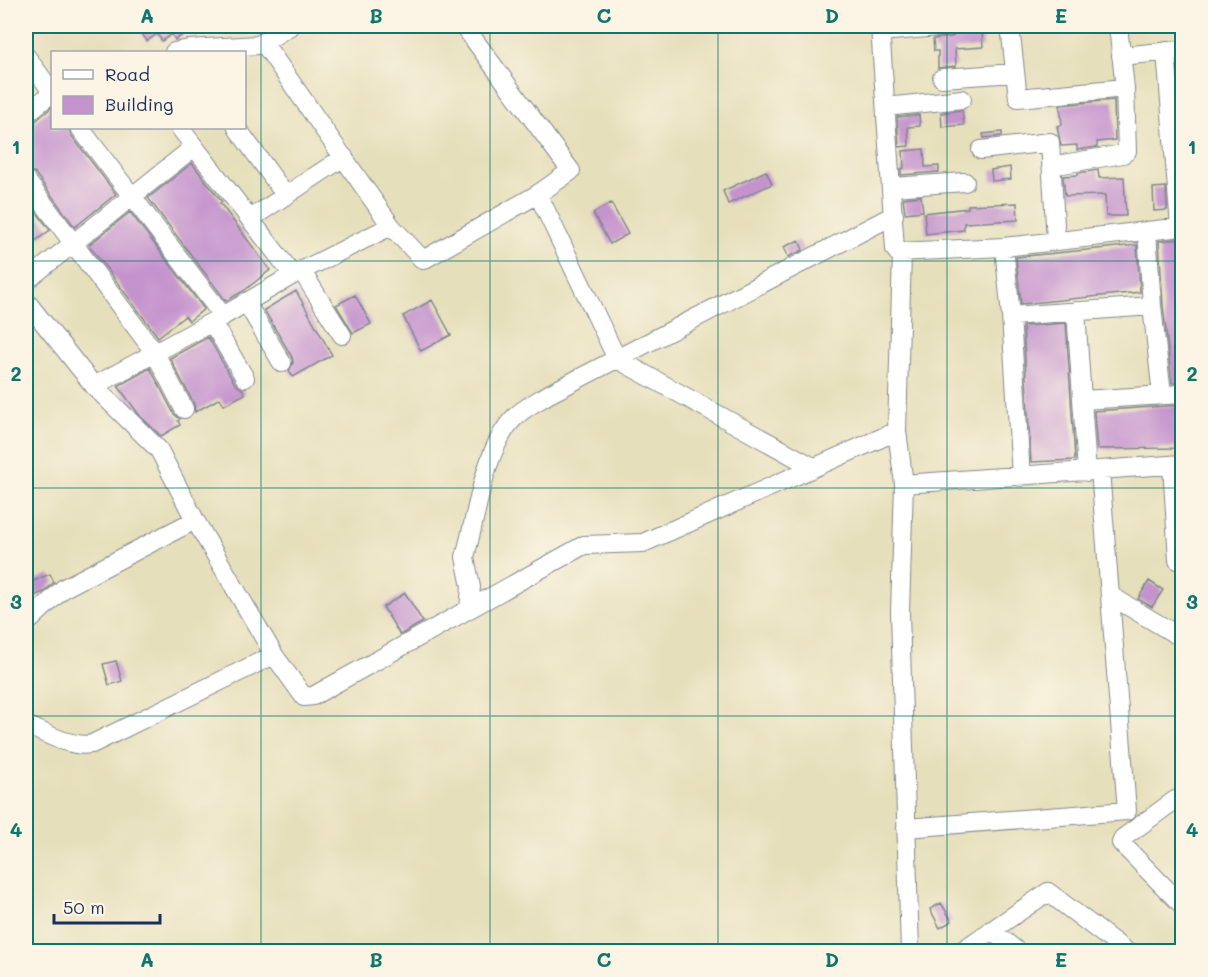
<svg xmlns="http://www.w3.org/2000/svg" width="1208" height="977" font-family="Mali,sans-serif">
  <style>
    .building { fill: #c493ce }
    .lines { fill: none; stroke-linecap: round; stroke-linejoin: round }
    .minor-casing { stroke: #80878c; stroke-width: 20 }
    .minor { stroke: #fff; stroke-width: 18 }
    .grid { fill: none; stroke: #0f766e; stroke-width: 1.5; stroke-opacity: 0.55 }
    .neatline { fill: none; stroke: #0f766e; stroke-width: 2 }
    .grid-label { font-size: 20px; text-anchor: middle; font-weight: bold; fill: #0f766e }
  </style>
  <rect width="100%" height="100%" fill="#fcf5e5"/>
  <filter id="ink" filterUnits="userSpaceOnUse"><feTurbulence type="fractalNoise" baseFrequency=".0167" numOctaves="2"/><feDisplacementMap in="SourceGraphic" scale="12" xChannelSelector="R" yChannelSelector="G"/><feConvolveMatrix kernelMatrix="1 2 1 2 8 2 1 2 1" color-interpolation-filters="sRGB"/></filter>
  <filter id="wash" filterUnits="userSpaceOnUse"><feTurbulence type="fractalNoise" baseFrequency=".008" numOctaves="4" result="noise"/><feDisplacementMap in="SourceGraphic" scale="24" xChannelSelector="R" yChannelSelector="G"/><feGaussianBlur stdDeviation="1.35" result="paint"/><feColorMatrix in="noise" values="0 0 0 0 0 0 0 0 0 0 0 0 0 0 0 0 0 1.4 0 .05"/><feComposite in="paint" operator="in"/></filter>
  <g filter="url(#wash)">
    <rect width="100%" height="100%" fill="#e6dfbb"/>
    <g id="blocks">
      <path class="building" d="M 136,26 L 197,26 L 175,40 L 172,34 L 162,41 L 157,34 L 147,41 Z
        M 982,29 L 983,47 L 955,49 L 956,66 L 938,68 L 938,51 L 934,51 L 933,39 L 952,37 L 960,30 Z
        M 1114,100 L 1115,140 L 1097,142 L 1097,147 L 1077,150 L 1077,145 L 1061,146 L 1057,126 L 1062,125 L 1060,105 Z
        M 52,107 L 52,128 L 69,128 L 71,135 L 116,194 L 75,227 L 35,173 L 26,169 L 26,125 L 33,123 Z
        M 962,110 L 964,125 L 942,127 L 941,113 Z
        M 919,115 L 920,126 L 908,127 L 909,146 L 899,147 L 897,117 Z
        M 1002,132 L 1002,136 L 984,138 L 983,134 Z
        M 924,149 L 925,167 L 939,166 L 939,172 L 901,175 L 901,169 L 904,168 L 903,151 Z
        M 192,163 L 222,202 L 220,203 L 270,270 L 245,290 L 226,301 L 148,198 Z
        M 1010,167 L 1011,179 L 992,181 L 991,170 Z
        M 1098,170 L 1099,178 L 1124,177 L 1126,216 L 1106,216 L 1105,195 L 1065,196 L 1063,176 L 1078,175 L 1078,173 Z
        M 766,171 L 772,184 L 728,204 L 723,191 Z
        M 1166,187 L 1167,210 L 1154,211 L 1153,188 Z
        M 921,196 L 923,211 L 905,213 L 903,198 Z
        M 26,198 L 50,230 L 26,248 Z
        M 611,203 L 628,234 L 610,244 L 593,213 Z
        M 1017,203 L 1018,220 L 964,223 L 964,230 L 926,234 L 924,213 L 968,208 L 968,205 Z
        M 130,212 L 204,309 L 189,321 L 185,316 L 158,337 L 89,245 Z
        M 1182,239 L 1182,333 L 1180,333 L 1182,383 L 1172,383 L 1163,305 L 1159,241 Z
        M 799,240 L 803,250 L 788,257 L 784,247 Z
        M 1137,245 L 1140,292 L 1021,304 L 1016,257 Z
        M 296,291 L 332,355 L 293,377 L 289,371 L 293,363 L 292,357 L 264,310 Z
        M 355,295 L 371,324 L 353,333 L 336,305 Z
        M 432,300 L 451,335 L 421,351 L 403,316 Z
        M 1066,323 L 1075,460 L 1031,462 L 1023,326 Z
        M 208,337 L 235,384 L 242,389 L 245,394 L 224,405 L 220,398 L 195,412 L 194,404 L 170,358 Z
        M 150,368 L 174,414 L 180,419 L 178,421 L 180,425 L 161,436 L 140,416 L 118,386 Z
        M 1182,405 L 1182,419 L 1180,419 L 1180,448 L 1097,449 L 1094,411 Z
        M 50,574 L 54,582 L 44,592 L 26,599 L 26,584 Z
        M 1149,581 L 1163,590 L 1152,607 L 1138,599 Z
        M 405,593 L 423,622 L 400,635 L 383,607 Z
        M 116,661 L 122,681 L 109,685 L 103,664 Z
        M 941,903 L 952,921 L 940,928 L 930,909 Z"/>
    </g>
  </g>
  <g filter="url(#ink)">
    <use href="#blocks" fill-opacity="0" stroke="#80878c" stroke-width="1.5"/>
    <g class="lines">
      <g class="minor-casing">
        <path id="minor" d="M 880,26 L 895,249 L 897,252 L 1004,247 L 1182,227
          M 1010,26 L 1018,98 L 1125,88
          M 880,32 L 950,26
          M 263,42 L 391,226
          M 1166,51 L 1180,227
          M 174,52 L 189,49 L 259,45 L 290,26
          M 26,56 L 52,92
          M 1121,56 L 1182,50
          M 942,78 L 1015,73
          M 886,107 L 962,99
          M 26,114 L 52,93
          M 80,128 L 223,316
          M 180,128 L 293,275
          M 237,128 L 286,196
          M 981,150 L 1050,142 L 1056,241
          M 1051,166 L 1123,154 L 1127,151 L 1125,88 L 1118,26
          M 26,180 L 155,353 L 184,409
          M 892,187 L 965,182
          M 538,194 L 617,359 L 813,467
          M 250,219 L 344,157
          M 1147,231 L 1152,306 L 1162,395
          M 1004,247 L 1011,316 L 1021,477
          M 902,253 L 897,431 L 904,484 L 900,612 L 910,952
          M 301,270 L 342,335
          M 26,281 L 194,147
          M 26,301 L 94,386 L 159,450 L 195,520 L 274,655 L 304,697 L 313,696 L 584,545 L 643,543 L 897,431
          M 246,302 L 282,363
          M 1076,311 L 1087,472
          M 1011,316 L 1152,306
          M 212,322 L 245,378
          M 94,386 L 223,316 L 293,275 L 391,226 L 423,260 L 538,194 L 571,171 L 464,26
          M 1082,400 L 1182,394
          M 1172,465 L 1178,560 L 1182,562
          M 904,484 L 1182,464
          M 1111,596 L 1182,638
          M 469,609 L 471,587 L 465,557 L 468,545 C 478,506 486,447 514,418 C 523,408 538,401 549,394 L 894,215
          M 26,624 L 64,588 L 195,520
          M 26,725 C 45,733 71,748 92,744 L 274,655
          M 1175,800 L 1123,838 L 1121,843 L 1182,905
          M 906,828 L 1127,811 L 1100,470
          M 991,930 L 1018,952
          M 960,952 L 1048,892 L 1127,952"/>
      </g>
      <use href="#minor" class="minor"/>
    </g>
  </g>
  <path class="grid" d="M 261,26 L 261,952M 490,26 L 490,952M 718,26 L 718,952M 947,26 L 947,952M 26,261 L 1182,261M 26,488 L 1182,488M 26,716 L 1182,716"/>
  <rect width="1208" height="977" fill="none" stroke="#fcf5e5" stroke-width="66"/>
  <rect x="51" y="51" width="195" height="78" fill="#fcf5e5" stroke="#a2a6af" stroke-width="1.5"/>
  <rect x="63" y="70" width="30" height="9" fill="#ffffff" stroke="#a2a6af" stroke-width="1.5"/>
  <text x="105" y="81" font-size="18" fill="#1b2f5e">Road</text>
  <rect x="63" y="96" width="30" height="18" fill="#c493ce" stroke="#a2a6af" stroke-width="1.5"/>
  <text x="105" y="111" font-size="18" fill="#1b2f5e">Building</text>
  <path d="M54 914v9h106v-9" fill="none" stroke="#1b2f5e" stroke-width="3"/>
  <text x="63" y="914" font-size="18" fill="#1b2f5e" stroke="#fcf5e5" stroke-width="4.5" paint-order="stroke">50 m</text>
  <rect x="33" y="33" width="1142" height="911" class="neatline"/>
  <g class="grid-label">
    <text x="147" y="23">A</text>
    <text x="376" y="23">B</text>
    <text x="604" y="23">C</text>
    <text x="832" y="23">D</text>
    <text x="1061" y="23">E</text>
    <text x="16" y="154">1</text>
    <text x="1192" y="154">1</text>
    <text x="16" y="381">2</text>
    <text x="1192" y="381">2</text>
    <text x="16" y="609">3</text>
    <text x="1192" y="609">3</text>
    <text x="16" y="837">4</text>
    <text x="1192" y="837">4</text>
    <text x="147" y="967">A</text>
    <text x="376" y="967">B</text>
    <text x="604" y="967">C</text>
    <text x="832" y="967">D</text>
    <text x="1061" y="967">E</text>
  </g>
</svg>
